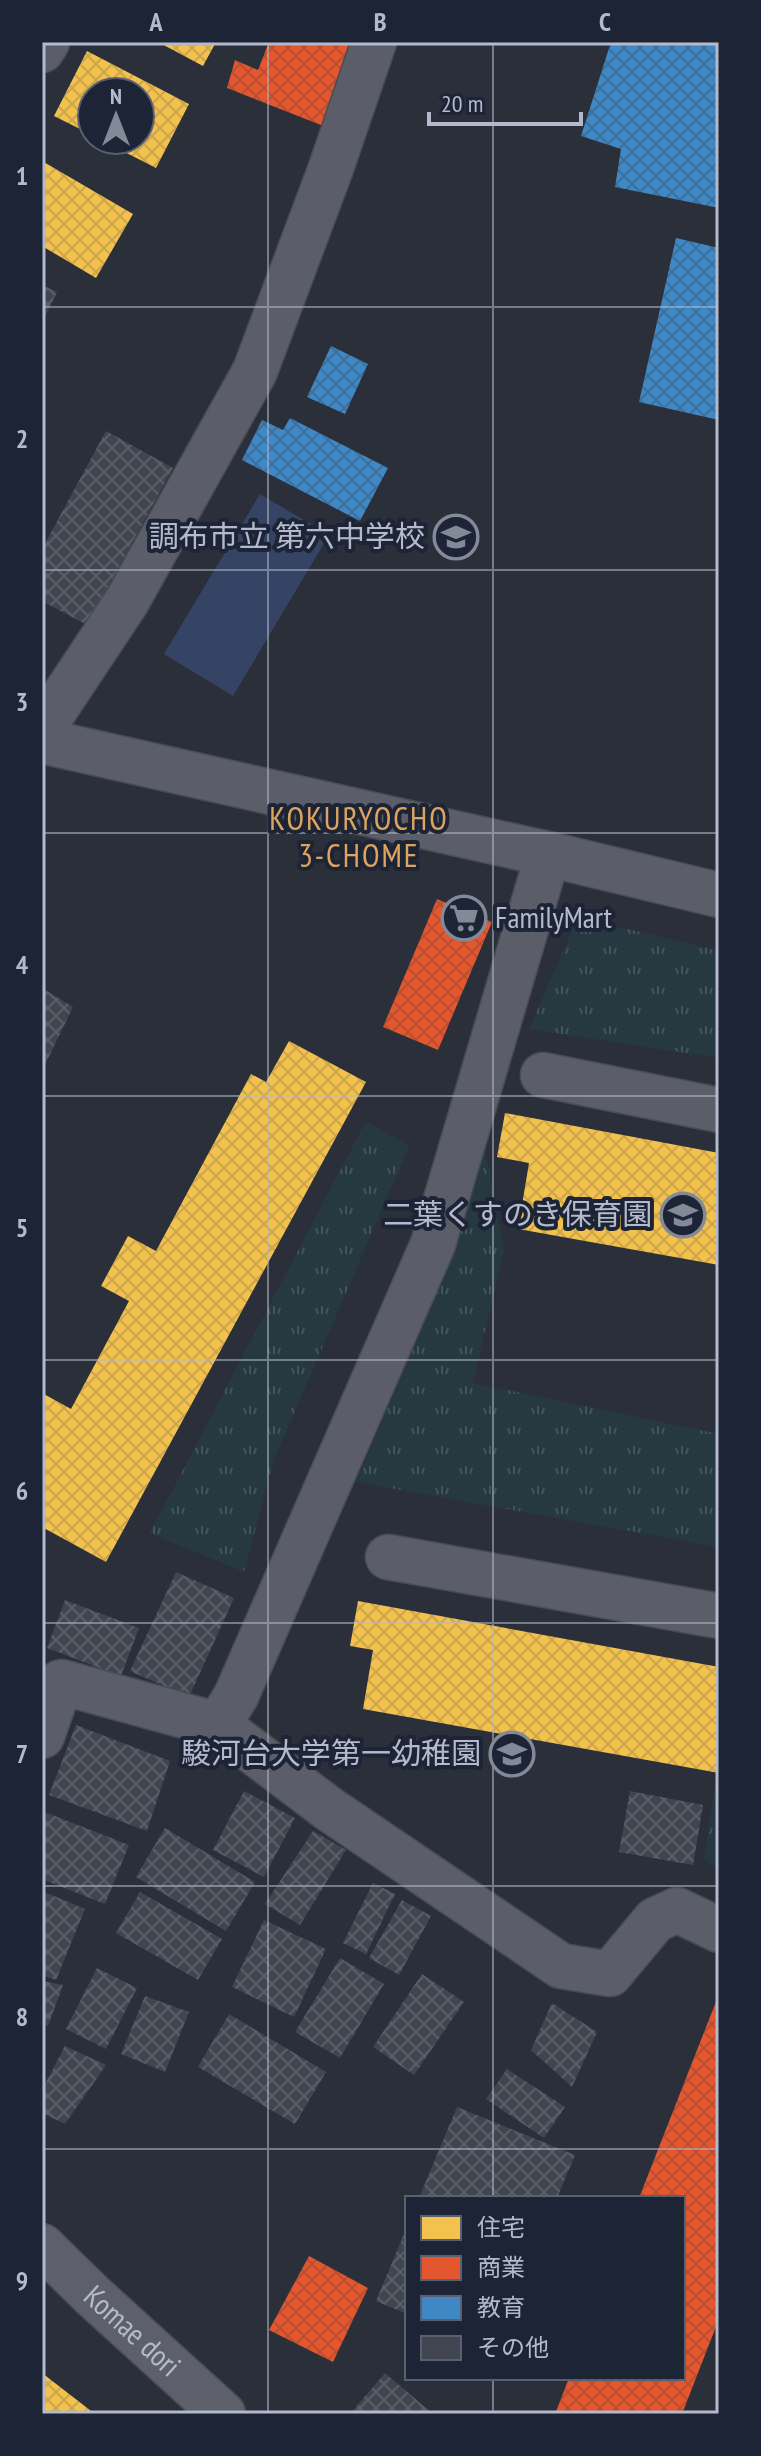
<svg xmlns="http://www.w3.org/2000/svg" width="761" height="2456" font-family="'PT Sans Narrow','Noto Sans JP',sans-serif">
  <style>
    .grass { fill: url(#grass-tufts) }
    .water { fill: #354365 }
    .homes { fill: url(#homes-cross-hatch) }
    .shops { fill: url(#shops-cross-hatch) }
    .schools { fill: url(#schools-cross-hatch) }
    .building { fill: url(#building-cross-hatch) }
    .lines { fill: none; stroke-linecap: round; stroke-linejoin: round }
    .minor-casing { stroke: #484c54; stroke-width: 47 }
    .major-casing { stroke: #484c57; stroke-width: 47 }
    .minor { stroke: #5b5e68; stroke-width: 44 }
    .major { stroke: #5d606a; stroke-width: 44 }
    .grid { fill: none; stroke: #b4bacb; stroke-width: 2; stroke-opacity: 0.55 }
    .labels { text-anchor: middle; stroke-width: 8; stroke-linejoin: round; paint-order: stroke }
    .poi-label { font-size: 30px; fill: #b4bacb; stroke: #1c2436; text-anchor: end }
    .street-label { font-size: 30px; fill: #b4bacb; stroke: #1c2436 }
    .neighbourhood-label { font-size: 32px; letter-spacing: 2px; fill: #dda45e; stroke: #1c2436 }
    .neatline { fill: none; stroke: #b4bacb; stroke-width: 3 }
    .grid-label { font-size: 26px; text-anchor: middle; font-weight: bold; fill: #b4bacb }
  </style>
  <defs>
    <pattern id="grass-tufts" width="24" height="20" patternUnits="userSpaceOnUse" patternTransform="scale(2)"><rect width="24" height="20" fill="#263941"/><path d="M3 7l-1-3M5 7V3M7 7l1-3M15 17l-1-3M17 17v-4M19 17l1-3" fill="none" stroke="#43545b"/></pattern>
    <pattern id="homes-cross-hatch" width="8" height="8" patternUnits="userSpaceOnUse" patternTransform="scale(2)"><rect width="8" height="8" fill="#f2c14e"/><path d="M0 0l8 8M0 8l8-8" fill="none" stroke="#cca64b"/></pattern>
    <pattern id="shops-cross-hatch" width="8" height="8" patternUnits="userSpaceOnUse" patternTransform="scale(2)"><rect width="8" height="8" fill="#e4572e"/><path d="M0 0l8 8M0 8l8-8" fill="none" stroke="#b84f32"/></pattern>
    <pattern id="schools-cross-hatch" width="8" height="8" patternUnits="userSpaceOnUse" patternTransform="scale(2)"><rect width="8" height="8" fill="#3f88c5"/><path d="M0 0l8 8M0 8l8-8" fill="none" stroke="#3c709c"/></pattern>
    <pattern id="building-cross-hatch" width="8" height="8" patternUnits="userSpaceOnUse" patternTransform="scale(2)"><rect width="8" height="8" fill="#40454f"/><path d="M0 0l8 8M0 8l8-8" fill="none" stroke="#595e67"/></pattern>
  </defs>
  <rect width="100%" height="100%" fill="#2a2f3a"/>
  <path class="grass" d="M 577,920 L 628,929 L 719,951 L 719,1058 L 529,1029 Z
    M 366,1121 L 409,1146 L 274,1460 L 244,1572 L 150,1533 Z
    M 484,1144 L 504,1249 L 473,1383 L 719,1434 L 719,1547 L 356,1482 L 455,1251 Z
    M 716,1778 L 719,1778 L 719,1869 L 704,1859 Z"/>
  <path class="water" d="M 260,494 L 329,535 L 233,696 L 164,654 Z"/>
  <path class="homes" d="M 158,42 L 216,42 L 203,66 Z
    M 87,51 L 189,104 L 156,168 L 101,140 L 140,140 L 140,92 L 92,92 L 92,135 L 54,116 Z
    M 42,161 L 133,214 L 96,278 L 42,246 Z
    M 289,1041 L 366,1082 L 106,1562 L 42,1527 L 42,1393 L 71,1409 L 129,1301 L 101,1286 L 128,1236 L 156,1251 L 251,1074 L 266,1082 Z
    M 505,1113 L 719,1153 L 719,1265 L 518,1229 L 529,1163 L 497,1157 Z
    M 358,1601 L 719,1667 L 719,1773 L 363,1709 L 373,1650 L 350,1646 Z
    M 42,2373 L 95,2414 L 42,2414 Z"/>
  <path class="shops" d="M 269,42 L 357,42 L 326,127 L 227,88 L 235,60 L 258,70 Z
    M 437,899 L 492,922 L 438,1050 L 383,1027 Z
    M 719,1994 L 719,2319 L 682,2414 L 555,2414 L 569,2378 L 683,2378 L 683,2198 L 639,2198 Z
    M 309,2256 L 368,2288 L 333,2362 L 269,2330 Z"/>
  <path class="schools" d="M 611,42 L 719,42 L 719,208 L 615,187 L 621,149 L 581,136 Z
    M 676,238 L 719,248 L 719,420 L 639,402 Z
    M 331,346 L 368,364 L 345,414 L 307,397 Z
    M 290,418 L 388,468 L 360,521 L 242,460 L 262,420 L 283,430 Z"/>
  <path class="building" d="M 42,285 L 57,292 L 42,323 Z
    M 106,431 L 173,468 L 87,625 L 42,601 L 42,549 Z
    M 42,988 L 73,1007 L 42,1071 Z
    M 176,1572 L 234,1598 L 189,1697 L 130,1671 Z
    M 65,1600 L 139,1628 L 121,1676 L 47,1648 Z
    M 76,1725 L 170,1761 L 147,1831 L 49,1795 Z
    M 244,1791 L 295,1818 L 264,1877 L 213,1850 Z
    M 630,1791 L 703,1805 L 693,1865 L 619,1852 Z
    M 42,1811 L 129,1845 L 105,1904 L 42,1879 Z
    M 165,1828 L 255,1882 L 226,1931 L 136,1877 Z
    M 313,1831 L 346,1850 L 300,1925 L 265,1904 Z
    M 373,1883 L 395,1894 L 366,1954 L 343,1943 Z
    M 42,1891 L 85,1909 L 56,1980 L 42,1975 Z
    M 140,1892 L 222,1939 L 198,1980 L 116,1933 Z
    M 402,1900 L 431,1916 L 399,1975 L 369,1958 Z
    M 264,1920 L 326,1949 L 294,2017 L 232,1987 Z
    M 340,1958 L 384,1984 L 340,2058 L 295,2032 Z
    M 97,1968 L 137,1988 L 106,2049 L 66,2029 Z
    M 422,1974 L 464,2002 L 414,2075 L 373,2047 Z
    M 42,1981 L 63,1985 L 48,2026 L 42,2025 Z
    M 145,1996 L 189,2012 L 165,2072 L 121,2054 Z
    M 552,2003 L 597,2032 L 572,2087 L 531,2050 Z
    M 229,2014 L 326,2072 L 295,2124 L 198,2067 Z
    M 65,2046 L 106,2065 L 65,2124 L 42,2113 L 42,2090 Z
    M 507,2069 L 565,2107 L 544,2138 L 486,2099 Z
    M 457,2107 L 575,2155 L 557,2198 L 419,2198 Z
    M 407,2227 L 407,2314 L 376,2301 Z
    M 385,2373 L 433,2414 L 350,2414 Z"/>
  <g class="lines">
    <g class="minor-casing">
      <path id="minor" d="M 42,50 L 47,42
        M 42,729 L 127,601 L 255,371 L 331,168 L 374,42
        M 42,741 L 548,854 L 719,895
        M 543,1075 L 719,1110
        M 388,1557 L 719,1616
        M 218,1725 L 236,1696 L 433,1244 L 548,854
        M 42,1736 L 61,1682 L 218,1725 L 329,1809 L 561,1966 L 610,1974 L 655,1920 L 677,1910 L 719,1930"/>
    </g>
    <g class="major-casing">
      <g id="major">
        <path id="s1" d="M 42,2246 L 91,2294 L 223,2414"/>
      </g>
    </g>
    <use href="#minor" class="minor"/>
    <use href="#major" class="major"/>
  </g>
  <path class="grid" d="M 268,42 L 268,2414M 493,42 L 493,2198M 42,307 L 719,307M 42,570 L 719,570M 42,833 L 719,833M 42,1096 L 719,1096M 42,1360 L 719,1360M 42,1623 L 719,1623M 42,1886 L 719,1886M 42,2149 L 719,2149M 493,2378 L 493,2414"/>
  <defs>
    <g id="school-ring" transform="scale(2.3)"><circle r="9.5" fill="#1c2436" stroke="#848998" stroke-width="1.5"/><path d="M0-5L7-2L0 1L-7-2ZM-4 1L0 2.5L4 1V4Q0 6-4 4Z" fill="#848998"/></g>
    <g id="supermarket-ring" transform="scale(2.3)"><circle r="9.5" fill="#1c2436" stroke="#848998" stroke-width="1.5"/><path d="M-6-5.5h2.5l.6 2H6L4.5 2H-2.5L-4.4-4H-6ZM-1.5 3.2a1.3 1.3 0 1 0 .1 0ZM3 3.2a1.3 1.3 0 1 0 .1 0Z" fill="#848998"/></g>
  </defs>
  <g fill-rule="evenodd">
    <use href="#school-ring" x="456" y="537"/>
    <use href="#supermarket-ring" x="464" y="918"/>
    <use href="#school-ring" x="683" y="1215"/>
    <use href="#school-ring" x="512" y="1754"/>
  </g>
  <g class="labels">
    <g class="poi-label">
      <text x="425" y="547">調布市立 第六中学校</text>
      <text x="495" y="928" text-anchor="start">FamilyMart</text>
      <text x="652" y="1225">二葉くすのき保育園</text>
      <text x="481" y="1764">駿河台大学第一幼稚園</text>
    </g>
    <g class="street-label">
      <text dy="10" stroke="none"><textPath href="#s1" startOffset="124">Komae dori</textPath></text>
    </g>
    <g class="neighbourhood-label">
      <text x="359" y="830">KOKURYOCHO<tspan x="359" dy="37">3-CHOME</tspan></text>
    </g>
  </g>
  <rect width="761" height="2456" fill="none" stroke="#1c2436" stroke-width="88"/>
  <rect x="405" y="2196" width="280" height="184" fill="#1c2436" stroke="#596072" stroke-width="2"/>
  <rect x="421" y="2216" width="40" height="24" fill="#f2c14e" stroke="#596072" stroke-width="2"/>
  <text x="477" y="2236" font-size="24" fill="#b4bacb">住宅</text>
  <rect x="421" y="2256" width="40" height="24" fill="#e4572e" stroke="#596072" stroke-width="2"/>
  <text x="477" y="2276" font-size="24" fill="#b4bacb">商業</text>
  <rect x="421" y="2296" width="40" height="24" fill="#3f88c5" stroke="#596072" stroke-width="2"/>
  <text x="477" y="2316" font-size="24" fill="#b4bacb">教育</text>
  <rect x="421" y="2336" width="40" height="24" fill="#40454f" stroke="#596072" stroke-width="2"/>
  <text x="477" y="2356" font-size="24" fill="#b4bacb">その他</text>
  <g transform="translate(116 116)"><circle r="38" fill="#1c2436" stroke="#596072" stroke-width="2"/>
  <path d="M0-6L14 30L0 20L-14 30Z" fill="#848998"/>
  <text y="-12" font-size="22" font-weight="bold" text-anchor="middle" fill="#b4bacb">N</text>
  </g>
  <path d="M429 112v12h152v-12" fill="none" stroke="#b4bacb" stroke-width="4"/>
  <text x="441" y="112" font-size="24" fill="#b4bacb" stroke="#1c2436" stroke-width="6" paint-order="stroke">20 m</text>
  <rect x="44" y="44" width="673" height="2368" class="neatline"/>
  <g class="grid-label">
    <text x="156" y="31">A</text>
    <text x="380" y="31">B</text>
    <text x="605" y="31">C</text>
    <text x="22" y="185">1</text>
    <text x="22" y="448">2</text>
    <text x="22" y="711">3</text>
    <text x="22" y="974">4</text>
    <text x="22" y="1237">5</text>
    <text x="22" y="1500">6</text>
    <text x="22" y="1763">7</text>
    <text x="22" y="2026">8</text>
    <text x="22" y="2290">9</text>
  </g>
</svg>
